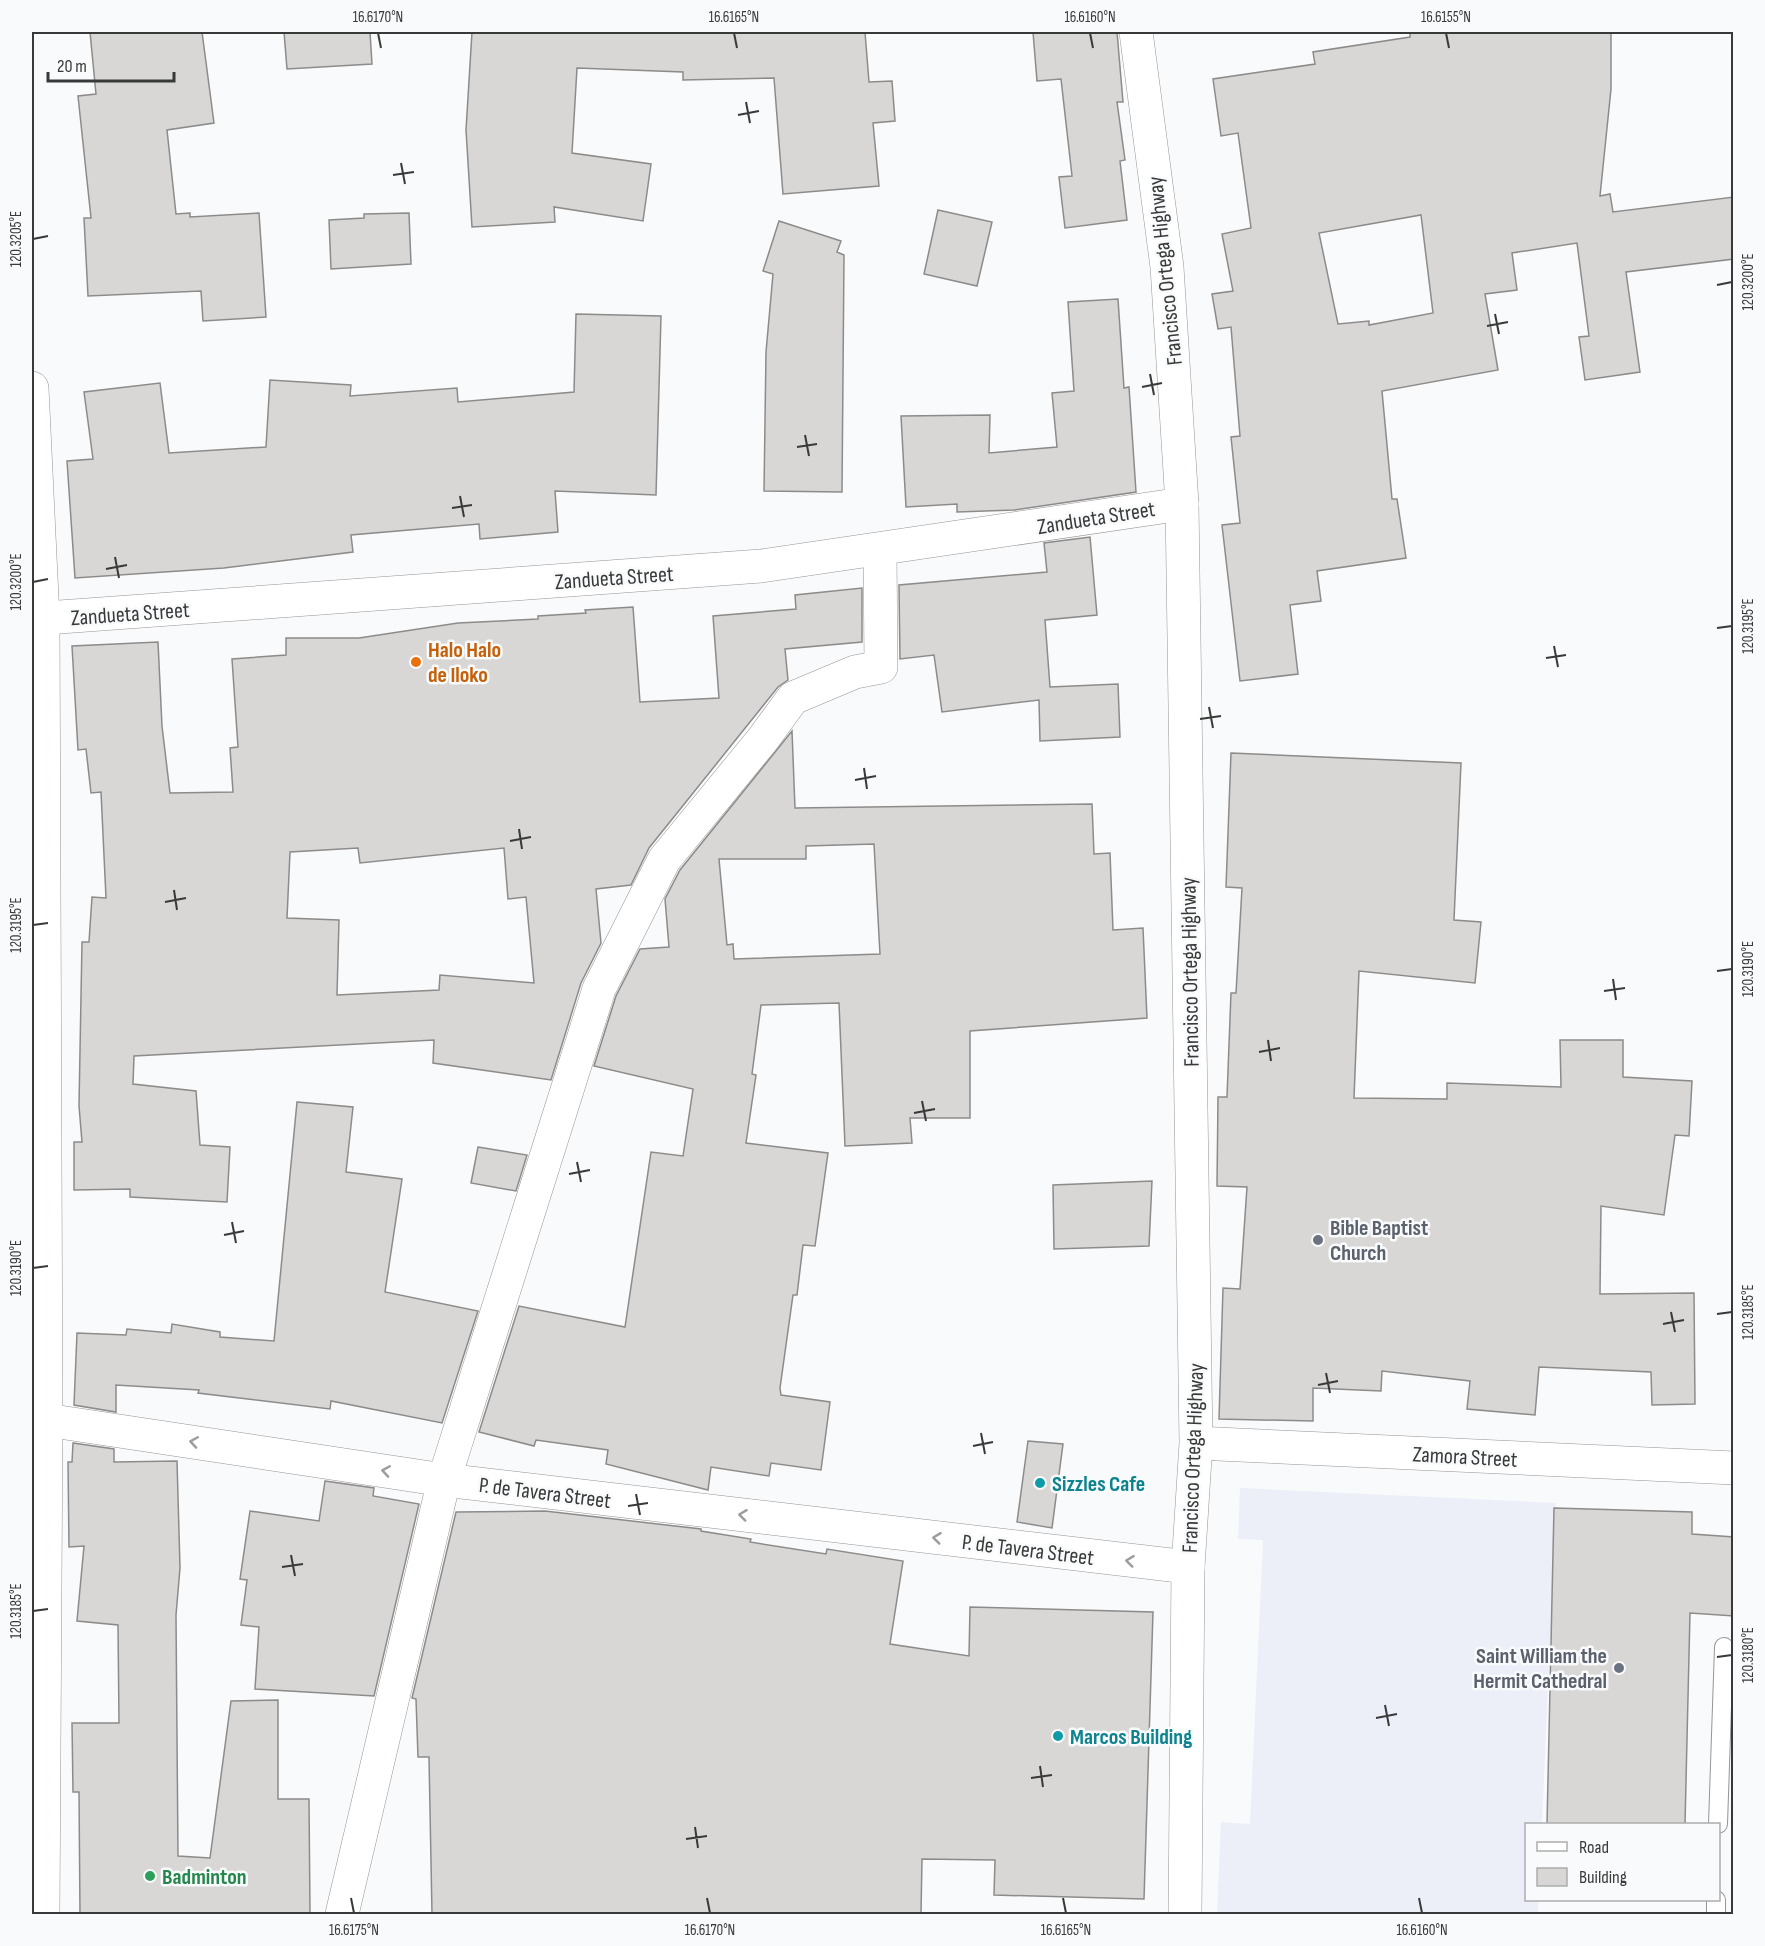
<svg xmlns="http://www.w3.org/2000/svg" width="1765" height="1946" font-family="'Sofia Sans Condensed',sans-serif">
  <style>
    .built { fill: #eceff8 }
    .building { fill: #d9d7d6; stroke: #8d8b8a; stroke-width: 1.5; fill-rule: evenodd }
    .lines { fill: none; stroke-linecap: round; stroke-linejoin: round }
    .lane-casing { stroke: #959597; stroke-width: 20 }
    .street-casing { stroke: #959597; stroke-width: 34 }
    .secondary-casing { stroke: #959597; stroke-width: 34 }
    .lane { stroke: #fff; stroke-width: 18 }
    .street { stroke: #fff; stroke-width: 33 }
    .secondary { stroke: #fff; stroke-width: 33 }
    .oneway { stroke: #9c9c9c }
    .ticks { fill: none; stroke: #383939; stroke-width: 2 }
    .food-dot { fill: #e8710a; stroke: #f9fafb; stroke-width: 2 }
    .worship-dot { fill: #6b7280; stroke: #f9fafb; stroke-width: 2 }
    .culture-dot { fill: #0f9aa8; stroke: #f9fafb; stroke-width: 2 }
    .leisure-dot { fill: #2e9e5b; stroke: #f9fafb; stroke-width: 2 }
    .labels { text-anchor: middle; stroke-width: 5; stroke-linejoin: round; paint-order: stroke }
    .street-label { font-size: 22px; fill: #383939; stroke: #f9fafb }
    .food-label { font-size: 22px; font-weight: bold; fill: #c56008; stroke: #f9fafb; text-anchor: start }
    .worship-label { font-size: 22px; font-weight: bold; fill: #5b616d; stroke: #f9fafb; text-anchor: start }
    .culture-label { font-size: 22px; font-weight: bold; fill: #0d838f; stroke: #f9fafb; text-anchor: start }
    .leisure-label { font-size: 22px; font-weight: bold; fill: #27864d; stroke: #f9fafb; text-anchor: start }
    .neatline { fill: none; stroke: #383939; stroke-width: 2 }
    .ticks-label { font-size: 15px; text-anchor: middle; fill: #383939 }
  </style>
  <rect width="100%" height="100%" fill="#f9fafb"/>
  <path class="built" d="M 1240,1488 L 1556,1503 L 1542,1824 L 1526,1824 L 1526,1900 L 1538,1900 L 1538,1914 L 1217,1914 L 1221,1822 L 1250,1824 L 1263,1540 L 1238,1539 Z"/>
  <path class="building" d="M 90,32 L 202,32 L 214,123 L 167,130 L 176,214 L 190,213 L 190,217 L 259,213 L 266,317 L 203,321 L 201,291 L 88,296 L 84,218 L 91,218 L 78,96 L 96,94 Z
    M 284,32 L 370,32 L 372,64 L 287,69 Z
    M 472,32 L 865,32 L 869,82 L 892,81 L 895,121 L 873,123 L 879,186 L 783,194 L 774,78 L 683,80 L 683,72 L 577,68 L 572,153 L 651,164 L 643,221 L 554,207 L 555,222 L 472,227 L 466,130 Z
    M 1033,32 L 1117,32 L 1123,102 L 1117,102 L 1125,160 L 1120,161 L 1127,220 L 1065,228 L 1059,177 L 1072,176 L 1061,79 L 1037,81 Z
    M 1410,32 L 1611,32 L 1611,89 L 1600,196 L 1610,194 L 1613,212 L 1734,197 L 1734,259 L 1626,272 L 1640,372 L 1585,380 L 1579,337 L 1589,336 L 1577,243 L 1512,253 L 1517,290 L 1485,294 L 1498,370 L 1382,391 L 1392,499 L 1397,499 L 1406,558 L 1317,571 L 1321,601 L 1290,605 L 1298,674 L 1240,681 L 1222,525 L 1240,523 L 1231,437 L 1240,436 L 1231,327 L 1218,329 L 1212,294 L 1233,291 L 1222,234 L 1251,228 L 1238,133 L 1221,136 L 1213,79 L 1315,64 L 1313,52 L 1410,37 ZM 1421,215 L 1433,313 L 1369,325 L 1369,321 L 1338,324 L 1319,233 Z
    M 938,210 L 992,222 L 977,286 L 924,274 Z
    M 409,213 L 411,264 L 331,269 L 329,220 L 364,218 L 364,214 Z
    M 779,221 L 841,241 L 837,252 L 844,255 L 842,492 L 764,491 L 766,352 L 773,274 L 763,271 Z
    M 1118,299 L 1124,388 L 1129,387 L 1136,492 L 1014,510 L 957,512 L 957,504 L 906,507 L 901,416 L 990,415 L 989,453 L 1057,447 L 1052,393 L 1074,391 L 1068,302 Z
    M 576,314 L 661,316 L 656,495 L 555,491 L 558,532 L 480,539 L 479,524 L 351,535 L 353,552 L 224,568 L 75,578 L 67,461 L 93,459 L 84,392 L 160,383 L 169,453 L 266,447 L 270,380 L 351,385 L 350,396 L 457,388 L 458,402 L 574,392 Z
    M 1090,537 L 1097,615 L 1045,620 L 1050,687 L 1118,684 L 1120,737 L 1040,741 L 1039,700 L 942,712 L 934,655 L 900,659 L 899,585 L 1047,572 L 1044,543 Z
    M 862,588 L 862,642 L 785,649 L 788,680 L 778,687 L 649,848 L 631,885 L 596,889 L 601,943 L 581,983 L 551,1080 L 433,1063 L 434,1040 L 134,1056 L 133,1084 L 196,1091 L 200,1145 L 230,1147 L 227,1202 L 130,1197 L 130,1189 L 74,1190 L 74,1142 L 82,1142 L 79,1106 L 82,942 L 89,942 L 92,897 L 106,898 L 101,792 L 91,793 L 86,749 L 78,750 L 72,646 L 158,642 L 162,726 L 170,793 L 233,792 L 230,748 L 238,747 L 232,659 L 286,655 L 286,638 L 359,638 L 458,623 L 538,619 L 538,616 L 586,613 L 585,610 L 633,607 L 640,702 L 719,698 L 713,616 L 796,609 L 795,595 ZM 358,848 L 360,863 L 504,848 L 508,899 L 526,897 L 534,983 L 440,975 L 439,990 L 337,995 L 339,920 L 287,918 L 290,852 Z
    M 792,731 L 795,808 L 1092,804 L 1094,854 L 1110,853 L 1113,930 L 1143,928 L 1147,1018 L 970,1031 L 970,1118 L 910,1118 L 912,1143 L 845,1146 L 839,1003 L 761,1005 L 752,1074 L 756,1075 L 746,1143 L 828,1153 L 815,1246 L 803,1245 L 797,1295 L 793,1295 L 780,1388 L 781,1395 L 830,1402 L 821,1470 L 771,1463 L 769,1476 L 711,1467 L 708,1490 L 606,1464 L 608,1450 L 536,1440 L 534,1446 L 479,1432 L 519,1306 L 625,1327 L 651,1152 L 683,1156 L 693,1089 L 594,1066 L 616,996 L 640,949 L 669,947 L 665,899 L 680,870 ZM 874,844 L 880,954 L 734,959 L 733,944 L 727,945 L 719,859 L 806,859 L 806,846 Z
    M 1231,753 L 1461,763 L 1454,920 L 1481,922 L 1475,983 L 1359,971 L 1354,1098 L 1447,1099 L 1447,1083 L 1561,1087 L 1560,1040 L 1623,1040 L 1623,1077 L 1692,1081 L 1689,1136 L 1675,1135 L 1664,1215 L 1601,1206 L 1600,1294 L 1694,1293 L 1695,1404 L 1652,1405 L 1651,1372 L 1539,1367 L 1535,1415 L 1467,1409 L 1470,1381 L 1382,1371 L 1381,1391 L 1313,1388 L 1313,1421 L 1219,1419 L 1223,1288 L 1240,1289 L 1247,1187 L 1217,1186 L 1218,1097 L 1227,1097 L 1231,993 L 1236,993 L 1242,888 L 1226,887 Z
    M 297,1102 L 353,1107 L 346,1172 L 402,1179 L 385,1292 L 478,1311 L 442,1423 L 331,1401 L 330,1409 L 198,1393 L 199,1390 L 116,1385 L 116,1412 L 74,1405 L 77,1333 L 126,1335 L 127,1329 L 171,1333 L 172,1324 L 220,1332 L 220,1337 L 274,1341 Z
    M 478,1147 L 527,1155 L 516,1191 L 471,1183 Z
    M 1152,1181 L 1149,1246 L 1054,1249 L 1053,1185 Z
    M 1028,1441 L 1063,1444 L 1052,1528 L 1017,1522 Z
    M 73,1443 L 114,1449 L 114,1462 L 177,1461 L 180,1568 L 176,1615 L 178,1856 L 210,1858 L 231,1701 L 278,1700 L 278,1799 L 309,1799 L 310,1914 L 80,1914 L 79,1792 L 73,1792 L 72,1723 L 119,1723 L 118,1625 L 77,1621 L 84,1546 L 69,1547 L 68,1462 L 72,1462 Z
    M 325,1481 L 374,1488 L 373,1496 L 419,1504 L 374,1696 L 255,1689 L 259,1627 L 241,1625 L 247,1580 L 240,1579 L 250,1511 L 319,1521 Z
    M 1554,1508 L 1692,1512 L 1692,1534 L 1734,1537 L 1734,1616 L 1690,1613 L 1685,1824 L 1547,1824 Z
    M 545,1511 L 701,1529 L 701,1531 L 751,1539 L 750,1542 L 826,1554 L 827,1549 L 903,1561 L 890,1644 L 969,1656 L 970,1607 L 1153,1612 L 1144,1899 L 994,1895 L 995,1860 L 922,1859 L 921,1914 L 432,1914 L 429,1757 L 418,1757 L 416,1699 L 412,1698 L 456,1512 Z"/>
  <g class="lines">
    <g class="lane-casing">
      <path id="lane" d="M 1718,1824 L 1724,1647
        M 1716,1914 L 1716,1900"/>
    </g>
    <g class="street-casing">
      <path id="street" d="M 32,619 L 761,566 L 1182,504
        M 46,1420 L 444,1480 L 1188,1567
        M 342,1914 L 444,1480 L 599,989 L 664,860 L 763,739 L 793,698 L 855,672 L 881,667 L 880,551"/>
    </g>
    <g class="secondary-casing">
      <path id="secondary" d="M 1136,32 L 1167,267 L 1182,504 L 1196,1443 L 1188,1567 L 1185,1914
        M 32,388 L 43,619 L 46,1420 L 43,1914
        M 1196,1443 L 1734,1468"/>
    </g>
    <use href="#lane" class="lane"/>
    <use href="#street" class="street"/>
    <use href="#secondary" class="secondary"/>
  </g>
  <defs><path id="oneway-chevron" d="M-2-3.5L2.5 0L-2 3.5" fill="none" stroke-width="1.6" stroke-linecap="round" stroke-linejoin="round" transform="scale(1.5)"/></defs>
  <g class="oneway">
    <use href="#oneway-chevron" transform="translate(194 1442) rotate(-171)"/>
    <use href="#oneway-chevron" transform="translate(386 1471) rotate(-171)"/>
    <use href="#oneway-chevron" transform="translate(743 1515) rotate(-173)"/>
    <use href="#oneway-chevron" transform="translate(937 1538) rotate(-173)"/>
    <use href="#oneway-chevron" transform="translate(1130 1561) rotate(-173)"/>
  </g>
  <path class="ticks" d="M 378,33 L 381,48M 734,33 L 737,48M 1090,33 L 1093,48M 1446,33 L 1449,48M 746,102 L 750,123M 738,115 L 759,111M 401,163 L 405,184M 393,175 L 414,172M 33,239 L 48,236M 1717,285 L 1732,282M 1495,314 L 1499,334M 1487,326 L 1508,322M 1150,374 L 1154,395M 1142,387 L 1162,383M 805,435 L 809,456M 797,447 L 817,444M 460,496 L 464,517M 452,508 L 472,505M 115,557 L 119,578M 106,569 L 127,565M 33,582 L 48,579M 1717,628 L 1732,626M 1554,646 L 1558,667M 1546,658 L 1566,655M 1209,707 L 1213,728M 1200,719 L 1221,716M 864,768 L 867,789M 855,780 L 876,776M 519,829 L 522,849M 510,841 L 531,837M 174,890 L 177,910M 165,902 L 186,898M 33,925 L 48,923M 1717,971 L 1732,969M 1613,979 L 1616,1000M 1604,991 L 1625,988M 1268,1040 L 1271,1061M 1259,1052 L 1280,1048M 922,1101 L 926,1121M 914,1113 L 935,1109M 577,1162 L 581,1182M 569,1174 L 590,1170M 232,1222 L 236,1243M 224,1235 L 244,1231M 33,1268 L 48,1266M 1671,1312 L 1675,1332M 1717,1314 L 1732,1312M 1663,1324 L 1684,1320M 1326,1373 L 1330,1393M 1318,1385 L 1338,1381M 981,1433 L 985,1454M 973,1446 L 993,1442M 636,1494 L 640,1515M 628,1506 L 648,1503M 291,1555 L 295,1576M 282,1567 L 303,1564M 33,1611 L 48,1609M 1717,1657 L 1732,1655M 1385,1705 L 1389,1726M 1376,1718 L 1397,1714M 1040,1766 L 1043,1787M 1031,1778 L 1052,1775M 695,1827 L 698,1848M 686,1839 L 707,1836M 351,1898 L 354,1913M 707,1898 L 710,1913M 1063,1898 L 1066,1913M 1419,1898 L 1422,1913"/>
  <circle class="food-dot" cx="416" cy="662" r="6"/>
  <g class="worship-dot">
    <circle cx="1318" cy="1240" r="6"/>
    <circle cx="1619" cy="1668" r="6"/>
  </g>
  <g class="culture-dot">
    <circle cx="1040" cy="1483" r="6"/>
    <circle cx="1058" cy="1736" r="6"/>
  </g>
  <circle class="leisure-dot" cx="150" cy="1876" r="6"/>
  <g class="labels">
    <g class="street-label">
      <text transform="translate(1164 271) rotate(-96)" y="8">Francisco Ortega Highway</text>
      <text transform="translate(1096 517) rotate(-9)" y="8">Zandueta Street</text>
      <text transform="translate(614 577) rotate(-4)" y="8">Zandueta Street</text>
      <text transform="translate(130 613) rotate(-4)" y="8">Zandueta Street</text>
      <text transform="translate(1189 972) rotate(-91)" y="8">Francisco Ortega Highway</text>
      <text transform="translate(1465 1456) rotate(3)" y="8">Zamora Street</text>
      <text transform="translate(1192 1458) rotate(-88)" y="8">Francisco Ortega Highway</text>
      <text transform="translate(545 1492) rotate(7)" y="8">P. de Tavera Street</text>
      <text transform="translate(1028 1549) rotate(7)" y="8">P. de Tavera Street</text>
    </g>
    <g class="food-label">
      <text x="428" y="657">Halo Halo<tspan x="428" dy="25">de Iloko</tspan></text>
    </g>
    <g class="worship-label">
      <text x="1330" y="1235">Bible Baptist<tspan x="1330" dy="25">Church</tspan></text>
      <text x="1607" y="1663" text-anchor="end">Saint William the<tspan x="1607" dy="25">Hermit Cathedral</tspan></text>
    </g>
    <g class="culture-label">
      <text x="1052" y="1491">Sizzles Cafe</text>
      <text x="1070" y="1744">Marcos Building</text>
    </g>
    <g class="leisure-label">
      <text x="162" y="1884">Badminton</text>
    </g>
  </g>
  <rect width="1765" height="1946" fill="none" stroke="#f9fafb" stroke-width="66"/>
  <rect x="1525" y="1823" width="195" height="78" fill="#f9fafb" stroke="#acadad" stroke-width="1.5"/>
  <rect x="1537" y="1842" width="30" height="9" fill="#ffffff" stroke="#acadad" stroke-width="1.5"/>
  <text x="1579" y="1853" font-size="18" fill="#383939">Road</text>
  <rect x="1537" y="1868" width="30" height="18" fill="#d9d7d6" stroke="#acadad" stroke-width="1.5"/>
  <text x="1579" y="1883" font-size="18" fill="#383939">Building</text>
  <path d="M48 72v9h126v-9" fill="none" stroke="#383939" stroke-width="3"/>
  <text x="57" y="72" font-size="18" fill="#383939" stroke="#f9fafb" stroke-width="4.5" paint-order="stroke">20 m</text>
  <rect x="33" y="33" width="1699" height="1880" class="neatline"/>
  <g class="ticks-label">
    <text x="378" y="22">16.6170°N</text>
    <text x="734" y="22">16.6165°N</text>
    <text x="1090" y="22">16.6160°N</text>
    <text x="1446" y="22">16.6155°N</text>
    <text transform="translate(16 239) rotate(-90)" y="5">120.3205°E</text>
    <text transform="translate(1748 282) rotate(-90)" y="5">120.3200°E</text>
    <text transform="translate(16 582) rotate(-90)" y="5">120.3200°E</text>
    <text transform="translate(1748 626) rotate(-90)" y="5">120.3195°E</text>
    <text transform="translate(16 925) rotate(-90)" y="5">120.3195°E</text>
    <text transform="translate(1748 969) rotate(-90)" y="5">120.3190°E</text>
    <text transform="translate(16 1268) rotate(-90)" y="5">120.3190°E</text>
    <text transform="translate(1748 1312) rotate(-90)" y="5">120.3185°E</text>
    <text transform="translate(16 1611) rotate(-90)" y="5">120.3185°E</text>
    <text transform="translate(1748 1655) rotate(-90)" y="5">120.3180°E</text>
    <text x="354" y="1935">16.6175°N</text>
    <text x="710" y="1935">16.6170°N</text>
    <text x="1066" y="1935">16.6165°N</text>
    <text x="1422" y="1935">16.6160°N</text>
  </g>
</svg>
